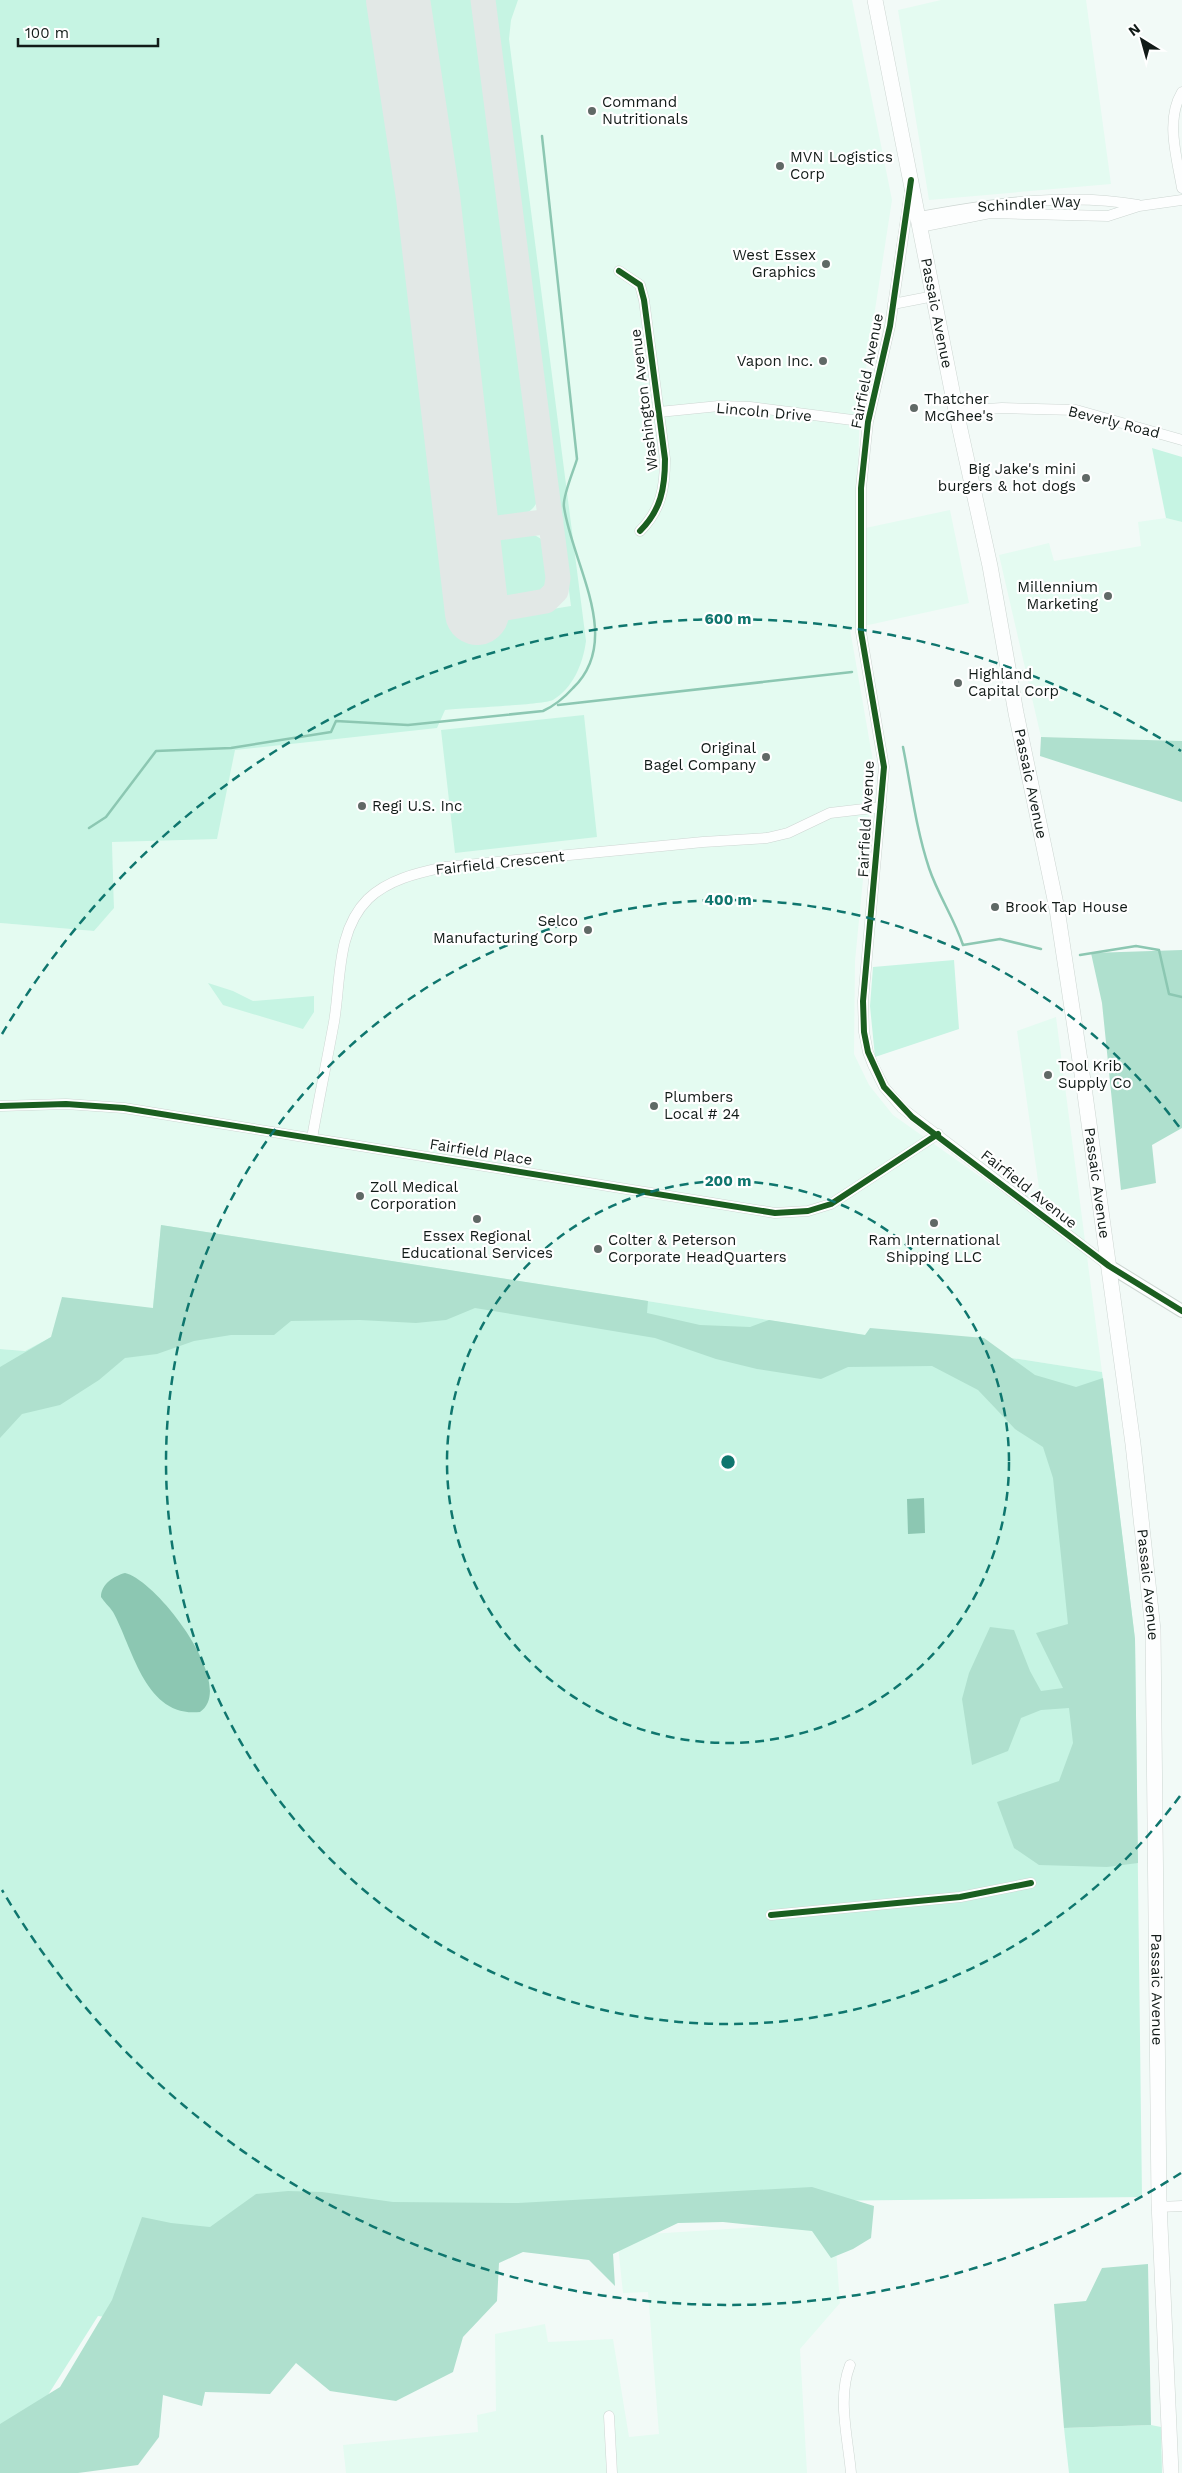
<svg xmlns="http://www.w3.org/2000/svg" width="1182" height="2473" font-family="'Work Sans',sans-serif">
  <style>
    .built { fill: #e4fbf1 }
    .green { fill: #c6f4e3 }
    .forest { fill: #afe0ce }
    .water { fill: #8cc7b2 }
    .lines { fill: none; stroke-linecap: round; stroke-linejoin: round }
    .stream { stroke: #8cc7b2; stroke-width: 2.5 }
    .taxiway { stroke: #e2e8e6; stroke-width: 25 }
    .runway { stroke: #e2e8e6; stroke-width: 64 }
    .minor-casing { stroke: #cdd6d2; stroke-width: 11 }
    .tertiary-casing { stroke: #cdd6d2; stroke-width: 14 }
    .primary-casing { stroke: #cdd6d2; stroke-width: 16 }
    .minor { stroke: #fdfefe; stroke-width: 10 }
    .tertiary { stroke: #fdfefe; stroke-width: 12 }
    .primary { stroke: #fdfefe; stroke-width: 15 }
    .cycleway-casing { stroke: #fff; stroke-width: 9 }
    .cycleway { stroke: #1b5e20; stroke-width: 6 }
    .ring { fill: none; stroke: #0f766e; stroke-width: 2.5; stroke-dasharray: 9 6 }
    .poi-dot { fill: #606966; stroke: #fff; stroke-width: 2 }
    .labels { text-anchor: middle; stroke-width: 4.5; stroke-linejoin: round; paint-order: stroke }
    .poi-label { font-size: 15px; fill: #121b18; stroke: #fff; text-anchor: start }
    .street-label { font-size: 15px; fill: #121b18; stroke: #fff }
    .centre { fill: #0f766e; stroke: #fff; stroke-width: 2.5 }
    .ring-label { font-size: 15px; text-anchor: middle; font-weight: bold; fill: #0f766e; stroke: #fff; stroke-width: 4.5; stroke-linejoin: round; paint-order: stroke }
  </style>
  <rect width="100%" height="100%" fill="#f2faf7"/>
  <path class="built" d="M 0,0 L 852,0 L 892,200 L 860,407 L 856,530 L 950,510 L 969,603 L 850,629 L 874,767 L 855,961 L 854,1054 L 869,1085 L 893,1115 L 1016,1202 L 1039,1188 L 1017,1031 L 1056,1017 L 1102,1372 L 161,1225 L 150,1337 L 51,1337 L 25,1351 L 0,1349 L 0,923 L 94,931 L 114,907 L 112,842 Z
    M 941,0 L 1086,0 L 1111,184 L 929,200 L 898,10 Z
    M 1166,518 L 1182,522 L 1182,741 L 1041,737 L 999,555 L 1049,543 L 1054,561 L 1141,546 L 1138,522 Z
    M 809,2224 L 835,2237 L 840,2303 L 800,2349 L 807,2473 L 346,2473 L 343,2445 L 478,2432 L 477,2415 L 496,2411 L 495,2334 L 545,2324 L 548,2342 L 613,2339 L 629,2437 L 659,2434 L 648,2292 L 623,2293 L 617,2236 Z"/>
  <path class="green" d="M 0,0 L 379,0 L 460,624 L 571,606 L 492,0 L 518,0 L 511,20 L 509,39 L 586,641 C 583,664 573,688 553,700 C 542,705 463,708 445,710 L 437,728 L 235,750 L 217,839 L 112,842 L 114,908 L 94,931 L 0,923 Z
    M 415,0 L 475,0 L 537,481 C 537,487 539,493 538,498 C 535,517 502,525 488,513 C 483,508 481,501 479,495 Z
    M 1152,448 L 1182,457 L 1182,522 L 1166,518 Z
    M 524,533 C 530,534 537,535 542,540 C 553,551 552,585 539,594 C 529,600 516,599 505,599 C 488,588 480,555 497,540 C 505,534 515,534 524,533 Z
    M 584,715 L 597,837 L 455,853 L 441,730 Z
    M 954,960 L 959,1029 L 875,1057 L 870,1006 L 873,967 Z
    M 208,983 L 233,991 L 253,1001 L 314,996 L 314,1012 L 303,1029 L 223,1005 Z
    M 161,1225 L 1102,1372 L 1135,1639 L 1142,2197 L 344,2207 L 292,2344 L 98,2316 L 41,2406 L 0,2449 L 0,1349 L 25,1351 L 51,1337 L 150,1337 Z
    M 1151,2425 L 1161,2427 L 1162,2473 L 1069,2473 L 1064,2428 Z"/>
  <path class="forest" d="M 1041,737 L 1182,741 L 1182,802 L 1040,756 Z
    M 1182,950 L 1182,1128 L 1152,1145 L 1156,1183 L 1121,1190 L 1102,1003 L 1091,953 Z
    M 161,1225 L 648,1301 L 647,1313 L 700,1325 L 750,1327 L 769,1320 L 865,1335 L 870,1328 L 984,1338 L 1035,1375 L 1076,1387 L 1103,1378 L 1135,1639 L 1138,1863 L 1107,1867 L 1039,1865 L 1014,1848 L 997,1802 L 1059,1781 L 1073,1743 L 1069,1708 L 1041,1710 L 1021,1718 L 1008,1751 L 972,1765 L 962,1699 L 969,1673 L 990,1627 L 1014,1630 L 1030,1671 L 1041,1691 L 1063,1688 L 1036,1633 L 1068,1624 L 1053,1478 L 1043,1447 L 1015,1429 L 978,1390 L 932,1366 L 848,1367 L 821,1379 L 757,1369 L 716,1359 L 655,1338 L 475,1308 L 446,1320 L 416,1323 L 360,1320 L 291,1321 L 274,1335 L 231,1335 L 194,1341 L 157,1354 L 125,1358 L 99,1380 L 60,1405 L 22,1414 L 0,1438 L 0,1367 L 51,1337 L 62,1297 L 153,1308 Z
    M 812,2187 L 874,2206 L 871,2238 L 853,2249 L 831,2258 L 812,2231 L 723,2222 L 678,2223 L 613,2254 L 615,2286 L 589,2260 L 523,2252 L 499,2263 L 497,2301 L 463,2337 L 453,2372 L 396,2401 L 330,2391 L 296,2363 L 270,2394 L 205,2392 L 202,2406 L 163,2395 L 159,2437 L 138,2465 L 78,2473 L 0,2473 L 0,2424 L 60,2387 L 112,2300 L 142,2217 L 171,2223 L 210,2227 L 256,2194 L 288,2191 L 322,2192 L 393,2202 L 518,2203 Z
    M 1148,2264 L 1151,2425 L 1064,2428 L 1054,2304 L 1086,2301 L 1102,2268 Z"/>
  <path class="water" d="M 924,1498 L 925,1533 L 908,1534 L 907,1499 Z
    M 125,1573 C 157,1580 238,1686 200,1712 C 145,1718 133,1648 113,1612 C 109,1606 104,1602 101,1597 C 101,1584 114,1576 125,1573 Z"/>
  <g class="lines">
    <path class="stream" d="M 558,705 L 852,672
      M 903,747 C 911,787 916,829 929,868 C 938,895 954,918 963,945 L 1000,939 L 1041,949
      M 89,828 L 106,817 L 156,751 L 231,748 L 331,732 L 336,721 L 408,725 L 543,711 C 556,705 564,698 573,688 C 624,639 572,564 564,507 C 562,497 574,470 577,459 L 542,136
      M 1080,955 L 1136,946 L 1159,950 L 1169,994 L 1182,997"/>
    <path class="taxiway" d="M 466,532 L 551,521
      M 477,613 L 546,601 L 556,591 L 558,578 L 483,0"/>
    <path class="runway" d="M 398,0 L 428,197 L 477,613"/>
    <g class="minor-casing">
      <path id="minor" d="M 1182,92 C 1165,120 1177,158 1182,188
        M 910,191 L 890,326 L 868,422 L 861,488 L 861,632 L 884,767 L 863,1001 L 864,1032 L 868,1052 L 873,1065 L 884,1087 L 902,1108 L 1109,1266
        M 919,217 C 988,204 1068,192 1138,205
        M 920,227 L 990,213 L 1108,216 L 1139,206 L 1182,200
        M 619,271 L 640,285 L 644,300 L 665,459 C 665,488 661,510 640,531
        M 893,304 L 934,296
        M 956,411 L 1002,408 L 1076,410 L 1182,440
        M 659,412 L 719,406 L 750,407 L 868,422
        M 0,1106 L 66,1104 L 124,1108 L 775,1213 L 808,1211 L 831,1204 L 938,1134
        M 312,1138 C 319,1099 327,1060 334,1022 C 341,981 336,931 368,899 C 389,879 418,873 445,867 L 703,842 L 767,838 L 788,833 L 830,813 L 881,807
        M 771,1915 L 960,1897 L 1031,1883
        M 1159,2207 L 1182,2206
        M 850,2365 C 837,2398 848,2438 851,2473
        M 609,2416 L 612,2473"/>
    </g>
    <g class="tertiary-casing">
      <path id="tertiary" d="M 1109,1266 L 1182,1311"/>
    </g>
    <g class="primary-casing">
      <g id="primary">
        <path id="s1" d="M 875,0 L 956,411 L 990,566 L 1016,713 L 1057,909 L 1084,1087 L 1133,1444 L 1153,1630 L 1159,2202 L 1171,2473"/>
      </g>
    </g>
    <use href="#minor" class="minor"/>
    <use href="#tertiary" class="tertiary"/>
    <use href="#primary" class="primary"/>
    <g class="cycleway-casing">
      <path id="cycleway" d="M 911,180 L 890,326 L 868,422 L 861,488 L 861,632 L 884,767 L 863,1001 L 864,1032 L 868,1052 L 884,1087 L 912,1117 L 1109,1266 L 1182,1311
        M 619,271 L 640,285 L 644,300 L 665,459 C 665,488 661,510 640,531
        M 0,1106 L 66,1104 L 124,1108 L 775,1213 L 808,1211 L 831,1204 L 938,1134
        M 771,1915 L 960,1897 L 1031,1883"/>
    </g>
    <use href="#cycleway" class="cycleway"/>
  </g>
  <g class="ring">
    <circle cx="728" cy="1462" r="281"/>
    <path d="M1180 1796A562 562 0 1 1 1180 1128"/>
    <path d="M1181 2173A843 843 0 0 1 2 1890M2 1034A843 843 0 0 1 1181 751"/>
  </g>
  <g class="poi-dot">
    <circle cx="592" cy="111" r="5"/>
    <circle cx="780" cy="166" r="5"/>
    <circle cx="826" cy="264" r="5"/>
    <circle cx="823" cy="361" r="5"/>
    <circle cx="914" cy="408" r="5"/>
    <circle cx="1086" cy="478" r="5"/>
    <circle cx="1108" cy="596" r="5"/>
    <circle cx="958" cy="683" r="5"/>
    <circle cx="766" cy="757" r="5"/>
    <circle cx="362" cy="806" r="5"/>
    <circle cx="995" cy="907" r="5"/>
    <circle cx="588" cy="930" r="5"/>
    <circle cx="1048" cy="1075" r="5"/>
    <circle cx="654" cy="1106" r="5"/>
    <circle cx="360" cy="1196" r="5"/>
    <circle cx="477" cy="1219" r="5"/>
    <circle cx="934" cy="1223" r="5"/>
    <circle cx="598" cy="1249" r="5"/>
  </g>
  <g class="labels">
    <g class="poi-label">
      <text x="602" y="107">Command<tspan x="602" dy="17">Nutritionals</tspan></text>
      <text x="790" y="162">MVN Logistics<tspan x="790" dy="17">Corp</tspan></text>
      <text x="816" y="260" text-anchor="end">West Essex<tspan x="816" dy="17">Graphics</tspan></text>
      <text x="813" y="366" text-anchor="end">Vapon Inc.</text>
      <text x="924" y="404">Thatcher<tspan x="924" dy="17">McGhee's</tspan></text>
      <text x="1076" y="474" text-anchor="end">Big Jake's mini<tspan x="1076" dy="17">burgers &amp; hot dogs</tspan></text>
      <text x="1098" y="592" text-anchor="end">Millennium<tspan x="1098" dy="17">Marketing</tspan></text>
      <text x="968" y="679">Highland<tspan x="968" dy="17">Capital Corp</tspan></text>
      <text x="756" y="753" text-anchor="end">Original<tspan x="756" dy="17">Bagel Company</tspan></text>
      <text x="372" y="811">Regi U.S. Inc</text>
      <text x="1005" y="912">Brook Tap House</text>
      <text x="578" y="926" text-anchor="end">Selco<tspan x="578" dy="17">Manufacturing Corp</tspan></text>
      <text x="1058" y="1071">Tool Krib<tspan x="1058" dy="17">Supply Co</tspan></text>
      <text x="664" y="1102">Plumbers<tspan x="664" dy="17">Local # 24</tspan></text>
      <text x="370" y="1192">Zoll Medical<tspan x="370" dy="17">Corporation</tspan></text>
      <text x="477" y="1241" text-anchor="middle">Essex Regional<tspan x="477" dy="17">Educational Services</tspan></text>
      <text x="608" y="1245">Colter &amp; Peterson<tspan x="608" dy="17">Corporate HeadQuarters</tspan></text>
      <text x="934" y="1245" text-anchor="middle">Ram International<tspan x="934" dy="17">Shipping LLC</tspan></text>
    </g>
    <g class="street-label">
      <text transform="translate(1029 204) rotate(-3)" y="5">Schindler Way</text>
      <text dy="5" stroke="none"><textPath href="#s1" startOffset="319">Passaic Avenue</textPath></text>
      <text transform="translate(867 371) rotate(-79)" y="5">Fairfield Avenue</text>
      <text transform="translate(644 400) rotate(-97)" y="5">Washington Avenue</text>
      <text transform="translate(764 412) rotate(5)" y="5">Lincoln Drive</text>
      <text transform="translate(1114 422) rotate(14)" y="5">Beverly Road</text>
      <text dy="5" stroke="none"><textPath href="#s1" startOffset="799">Passaic Avenue</textPath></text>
      <text transform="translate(866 819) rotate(-87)" y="5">Fairfield Avenue</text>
      <text transform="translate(500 863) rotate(-6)" y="5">Fairfield Crescent</text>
      <text transform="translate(481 1152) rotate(9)" y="5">Fairfield Place</text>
      <text dy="5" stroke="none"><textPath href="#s1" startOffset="1204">Passaic Avenue</textPath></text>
      <text transform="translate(1029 1189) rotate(38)" y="5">Fairfield Avenue</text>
      <text dy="5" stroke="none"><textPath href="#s1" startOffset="1609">Passaic Avenue</textPath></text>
      <text dy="5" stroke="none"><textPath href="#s1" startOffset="2014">Passaic Avenue</textPath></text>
    </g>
  </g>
  <circle cx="728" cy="1462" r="8" class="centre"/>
  <g class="ring-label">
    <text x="728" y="624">600 m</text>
    <text x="728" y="905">400 m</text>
    <text x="728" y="1186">200 m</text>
  </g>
  <g transform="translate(1142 40) rotate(323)" stroke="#ffffff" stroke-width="4" paint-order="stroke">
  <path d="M0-4L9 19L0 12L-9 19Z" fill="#121b18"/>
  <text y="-8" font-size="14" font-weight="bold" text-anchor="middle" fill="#121b18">N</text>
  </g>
  <path d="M18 38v8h140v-8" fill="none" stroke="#121b18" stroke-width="2.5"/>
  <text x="25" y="38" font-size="15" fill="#121b18" stroke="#ffffff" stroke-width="4" paint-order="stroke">100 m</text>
</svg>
